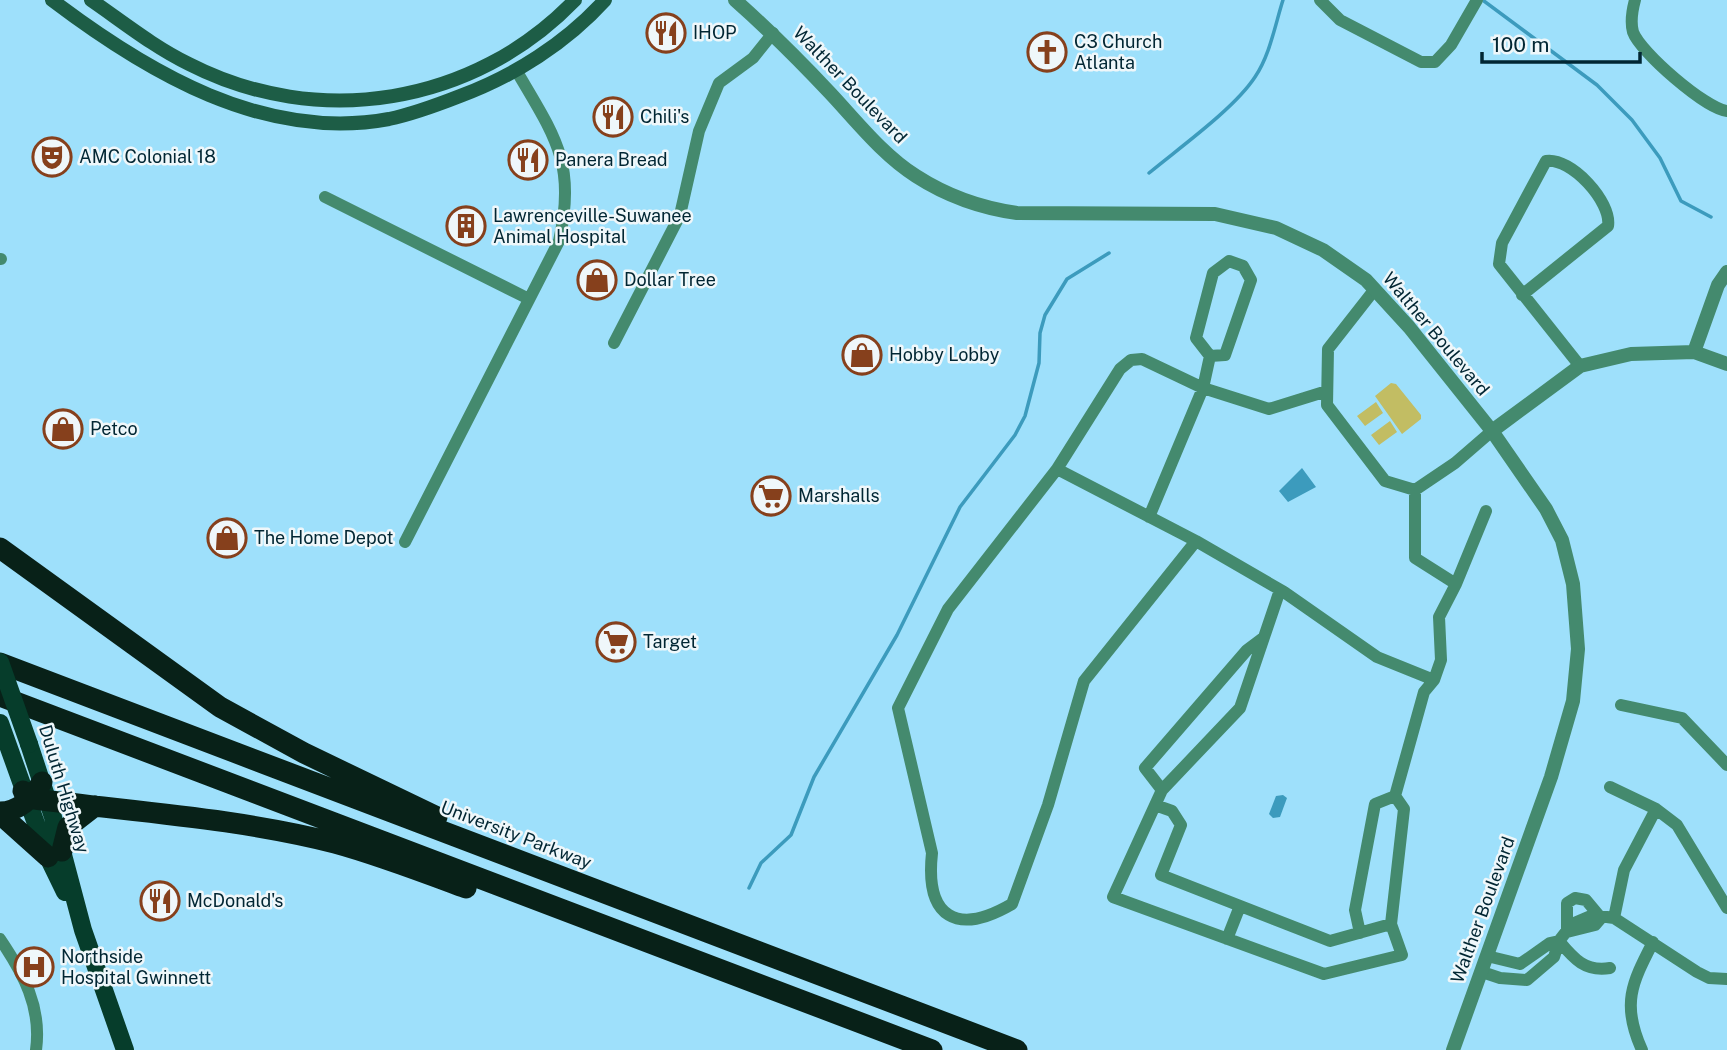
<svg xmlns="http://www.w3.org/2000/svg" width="1727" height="1050" font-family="'Public Sans',sans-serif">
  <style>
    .green { fill: #c2bd63 }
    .water { fill: #3c9bbd }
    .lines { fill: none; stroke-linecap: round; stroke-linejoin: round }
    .stream { stroke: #3c9bbd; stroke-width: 3.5 }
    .minor { stroke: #448a6e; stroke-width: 12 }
    .tertiary { stroke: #448a6e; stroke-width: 14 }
    .secondary { stroke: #1d5d46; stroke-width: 14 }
    .primary { stroke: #063d2b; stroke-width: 18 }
    .motorway { stroke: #082118; stroke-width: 21 }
    .primary-bridge { stroke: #063d2b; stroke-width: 18 }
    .labels { text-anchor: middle; stroke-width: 5; stroke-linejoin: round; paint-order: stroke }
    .poi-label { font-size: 18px; fill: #012633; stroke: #eff7fa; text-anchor: start }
    .street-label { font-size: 18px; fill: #012633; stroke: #eff7fa }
  </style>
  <rect width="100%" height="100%" fill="#9ee0fb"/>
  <path class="green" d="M 1391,383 L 1396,384 L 1421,415 L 1421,419 L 1402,434 L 1375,396 Z
    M 1376,402 L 1383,413 L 1365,426 L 1357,416 Z
    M 1390,421 L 1397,432 L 1379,445 L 1371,435 Z"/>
  <path class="water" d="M 1302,468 L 1316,487 L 1288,502 L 1279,491 Z
    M 1283,795 L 1287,798 L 1280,817 L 1273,818 L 1269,814 L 1276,796 Z"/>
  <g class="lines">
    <path class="stream" d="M 1484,1 L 1597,85 L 1632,120 L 1660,158 L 1681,201 L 1711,217
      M 1149,173 C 1179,148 1234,109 1255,77 C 1270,55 1275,25 1283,0
      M 749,888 L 761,863 L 791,835 L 814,777 L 897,635 L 960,507 L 1015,435 L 1025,416 L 1039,363 L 1040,333 L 1045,315 L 1067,279 L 1109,253"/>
    <path class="minor" d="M 1320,0 L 1340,20 L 1421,62 L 1435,62 L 1451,45 L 1477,0
      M 1635,0 C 1632,11 1630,21 1633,32 C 1640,52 1706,109 1727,111
      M 325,197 L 529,299
      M 0,259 L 1,259
      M 1375,289 L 1328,349 L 1327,405 L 1385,481 L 1415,490 L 1455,463 L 1492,431
      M 1522,295 L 1608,226 C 1612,202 1571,157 1546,161 L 1502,243 L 1499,264 L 1580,366
      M 614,343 L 680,215 L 699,131 L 719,83 L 753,58 L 773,33
      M 1210,356 L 1196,338 L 1213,273 L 1229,261 L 1243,266 L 1251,280 L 1225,355 L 1210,356 L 1203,388 L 1269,409 L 1327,391
      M 1057,469 L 1196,541 L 1084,681 L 1048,805 L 1012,904 C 957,936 925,918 932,853 L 898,708 L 948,609 L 1057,469 L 1120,369 L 1131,360 L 1142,359 L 1203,388 L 1149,517
      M 1415,490 L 1415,558 L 1456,584 L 1486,511
      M 1196,541 L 1284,592 L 1377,657 L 1434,680 L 1441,660 L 1439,617 L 1456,584
      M 405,542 L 559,241 C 577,163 554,135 516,70
      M 1280,590 L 1240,708 L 1162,790 L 1113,897 L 1324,974 L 1402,955 L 1391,924 L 1404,809 L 1395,796 L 1424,692 L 1434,680
      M 1621,705 L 1682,718 L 1727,765
      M 1610,787 L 1656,809 L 1677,825 L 1727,908
      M 1162,790 L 1145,768 L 1247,650 L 1263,638
      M 1155,805 L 1172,811 L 1181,825 L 1161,875 L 1330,941 L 1391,924
      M 1614,918 L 1624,870 L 1656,809
      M 1567,932 L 1567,903 L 1575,898 L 1586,900 L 1601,918
      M 1567,932 L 1595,925 L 1601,918
      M 1360,933 L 1355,910 L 1375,804 L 1395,796
      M 0,939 C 23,973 42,1007 36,1050
      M 1227,939 L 1240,906
      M 1559,941 C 1574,959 1585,972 1610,968
      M 1487,956 L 1520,964 L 1550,943 L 1559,941 L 1572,924 L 1593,915 L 1614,918 L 1697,972 L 1709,978 L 1727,979
      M 1482,972 L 1500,978 L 1527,980 L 1554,957 L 1559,941
      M 1642,1050 C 1621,1004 1632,983 1653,942"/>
    <path class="tertiary" d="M 735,0 C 769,30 800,61 831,94 C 858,123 883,155 916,176 C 947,196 981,208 1017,213 L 1215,214 L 1276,228 L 1323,250 L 1366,280 L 1409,327 L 1492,431 L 1546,509 L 1562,540 L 1573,584 L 1578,649 L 1573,701 L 1551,777 L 1453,1050
      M 1694,352 L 1718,285 L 1727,272
      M 1492,431 L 1580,366 L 1631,354 L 1694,352 L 1727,364"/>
    <path class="secondary" d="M 52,0 C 147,72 264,142 389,119 C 413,114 437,105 460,96 C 514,76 566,43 605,0
      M 91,0 C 123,22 154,47 189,64 C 318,130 474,105 575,0"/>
    <path class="primary" d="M 0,723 L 48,857 L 65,892
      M 29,744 L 53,817 L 83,930 L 125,1050"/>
    <path class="motorway" d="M 0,548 L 220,707 L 304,753 L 437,817
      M 0,663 L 1017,1050
      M 0,696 L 932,1050
      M 23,791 L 35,799 C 135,812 236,818 335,843 C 379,855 423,872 466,888
      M 0,812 C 18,812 33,798 42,782
      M 0,814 L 48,857
      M 62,851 L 68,827 L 95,806"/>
    <path class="primary-bridge" d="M 0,662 L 29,744"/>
  </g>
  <defs>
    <g id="restaurant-ring" transform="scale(2.0125)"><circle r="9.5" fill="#eff7fa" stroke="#86401c" stroke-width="1.5"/><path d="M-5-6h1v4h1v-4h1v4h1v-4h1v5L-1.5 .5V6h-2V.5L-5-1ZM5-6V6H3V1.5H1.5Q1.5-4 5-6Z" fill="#86401c"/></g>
    <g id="church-ring" transform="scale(2.0125)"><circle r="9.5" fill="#eff7fa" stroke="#86401c" stroke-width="1.5"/><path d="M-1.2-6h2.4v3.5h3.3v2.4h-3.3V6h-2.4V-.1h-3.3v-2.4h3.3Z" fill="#86401c"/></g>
    <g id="theatre-ring" transform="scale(2.0125)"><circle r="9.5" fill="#eff7fa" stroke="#86401c" stroke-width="1.5"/><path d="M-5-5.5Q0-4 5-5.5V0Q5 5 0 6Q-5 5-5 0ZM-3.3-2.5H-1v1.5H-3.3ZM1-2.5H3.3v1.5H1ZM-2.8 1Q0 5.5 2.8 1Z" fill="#86401c"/></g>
    <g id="building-ring" transform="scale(2.0125)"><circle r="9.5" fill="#eff7fa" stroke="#86401c" stroke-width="1.5"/><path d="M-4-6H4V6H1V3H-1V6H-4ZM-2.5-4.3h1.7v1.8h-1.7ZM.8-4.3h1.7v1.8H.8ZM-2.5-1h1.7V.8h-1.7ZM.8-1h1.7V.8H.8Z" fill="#86401c"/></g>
    <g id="shop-ring" transform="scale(2.0125)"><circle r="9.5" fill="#eff7fa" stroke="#86401c" stroke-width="1.5"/><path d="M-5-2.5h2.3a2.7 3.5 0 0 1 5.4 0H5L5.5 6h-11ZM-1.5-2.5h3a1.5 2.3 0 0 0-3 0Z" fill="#86401c"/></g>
    <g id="supermarket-ring" transform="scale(2.0125)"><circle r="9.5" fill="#eff7fa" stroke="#86401c" stroke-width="1.5"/><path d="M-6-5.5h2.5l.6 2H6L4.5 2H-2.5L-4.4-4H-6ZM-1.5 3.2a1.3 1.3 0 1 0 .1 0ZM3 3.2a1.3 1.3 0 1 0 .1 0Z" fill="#86401c"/></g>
    <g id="hospital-ring" transform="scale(2.0125)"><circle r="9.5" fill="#eff7fa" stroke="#86401c" stroke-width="1.5"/><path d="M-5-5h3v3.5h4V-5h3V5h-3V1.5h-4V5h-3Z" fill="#86401c"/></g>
  </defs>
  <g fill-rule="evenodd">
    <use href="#restaurant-ring" x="666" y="33"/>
    <use href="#church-ring" x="1047" y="52"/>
    <use href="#restaurant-ring" x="613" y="117"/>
    <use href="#theatre-ring" x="52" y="157"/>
    <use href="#restaurant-ring" x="528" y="160"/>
    <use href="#building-ring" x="466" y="226"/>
    <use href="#shop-ring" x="597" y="280"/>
    <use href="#shop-ring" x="862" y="355"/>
    <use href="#shop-ring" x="63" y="429"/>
    <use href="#supermarket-ring" x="771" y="496"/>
    <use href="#shop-ring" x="227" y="538"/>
    <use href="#supermarket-ring" x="616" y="642"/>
    <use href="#restaurant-ring" x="160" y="901"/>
    <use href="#hospital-ring" x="34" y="967"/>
  </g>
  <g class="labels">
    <g class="poi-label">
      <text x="693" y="39">IHOP</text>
      <text x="1074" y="48">C3 Church<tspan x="1074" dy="21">Atlanta</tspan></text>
      <text x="640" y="123">Chili's</text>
      <text x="79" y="163">AMC Colonial 18</text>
      <text x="555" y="166">Panera Bread</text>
      <text x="493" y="222">Lawrenceville-Suwanee<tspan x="493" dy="21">Animal Hospital</tspan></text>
      <text x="624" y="286">Dollar Tree</text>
      <text x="889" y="361">Hobby Lobby</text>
      <text x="90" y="435">Petco</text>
      <text x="798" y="502">Marshalls</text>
      <text x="254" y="544">The Home Depot</text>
      <text x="643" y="648">Target</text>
      <text x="187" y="907">McDonald's</text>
      <text x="61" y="963">Northside<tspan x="61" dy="21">Hospital Gwinnett</tspan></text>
    </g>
    <g class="street-label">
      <text transform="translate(850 85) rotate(46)" y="6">Walther Boulevard</text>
      <text transform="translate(1436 334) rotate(50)" y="6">Walther Boulevard</text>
      <text transform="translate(64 789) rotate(73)" y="6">Duluth Highway</text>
      <text transform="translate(516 835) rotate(21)" y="6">University Parkway</text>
      <text transform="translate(1483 910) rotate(-70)" y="6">Walther Boulevard</text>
    </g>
  </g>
  <path d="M1482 52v10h158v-10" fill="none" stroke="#012633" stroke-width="3.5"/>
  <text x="1492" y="52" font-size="21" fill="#012633" stroke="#eff7fa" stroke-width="5" paint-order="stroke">100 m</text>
</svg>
